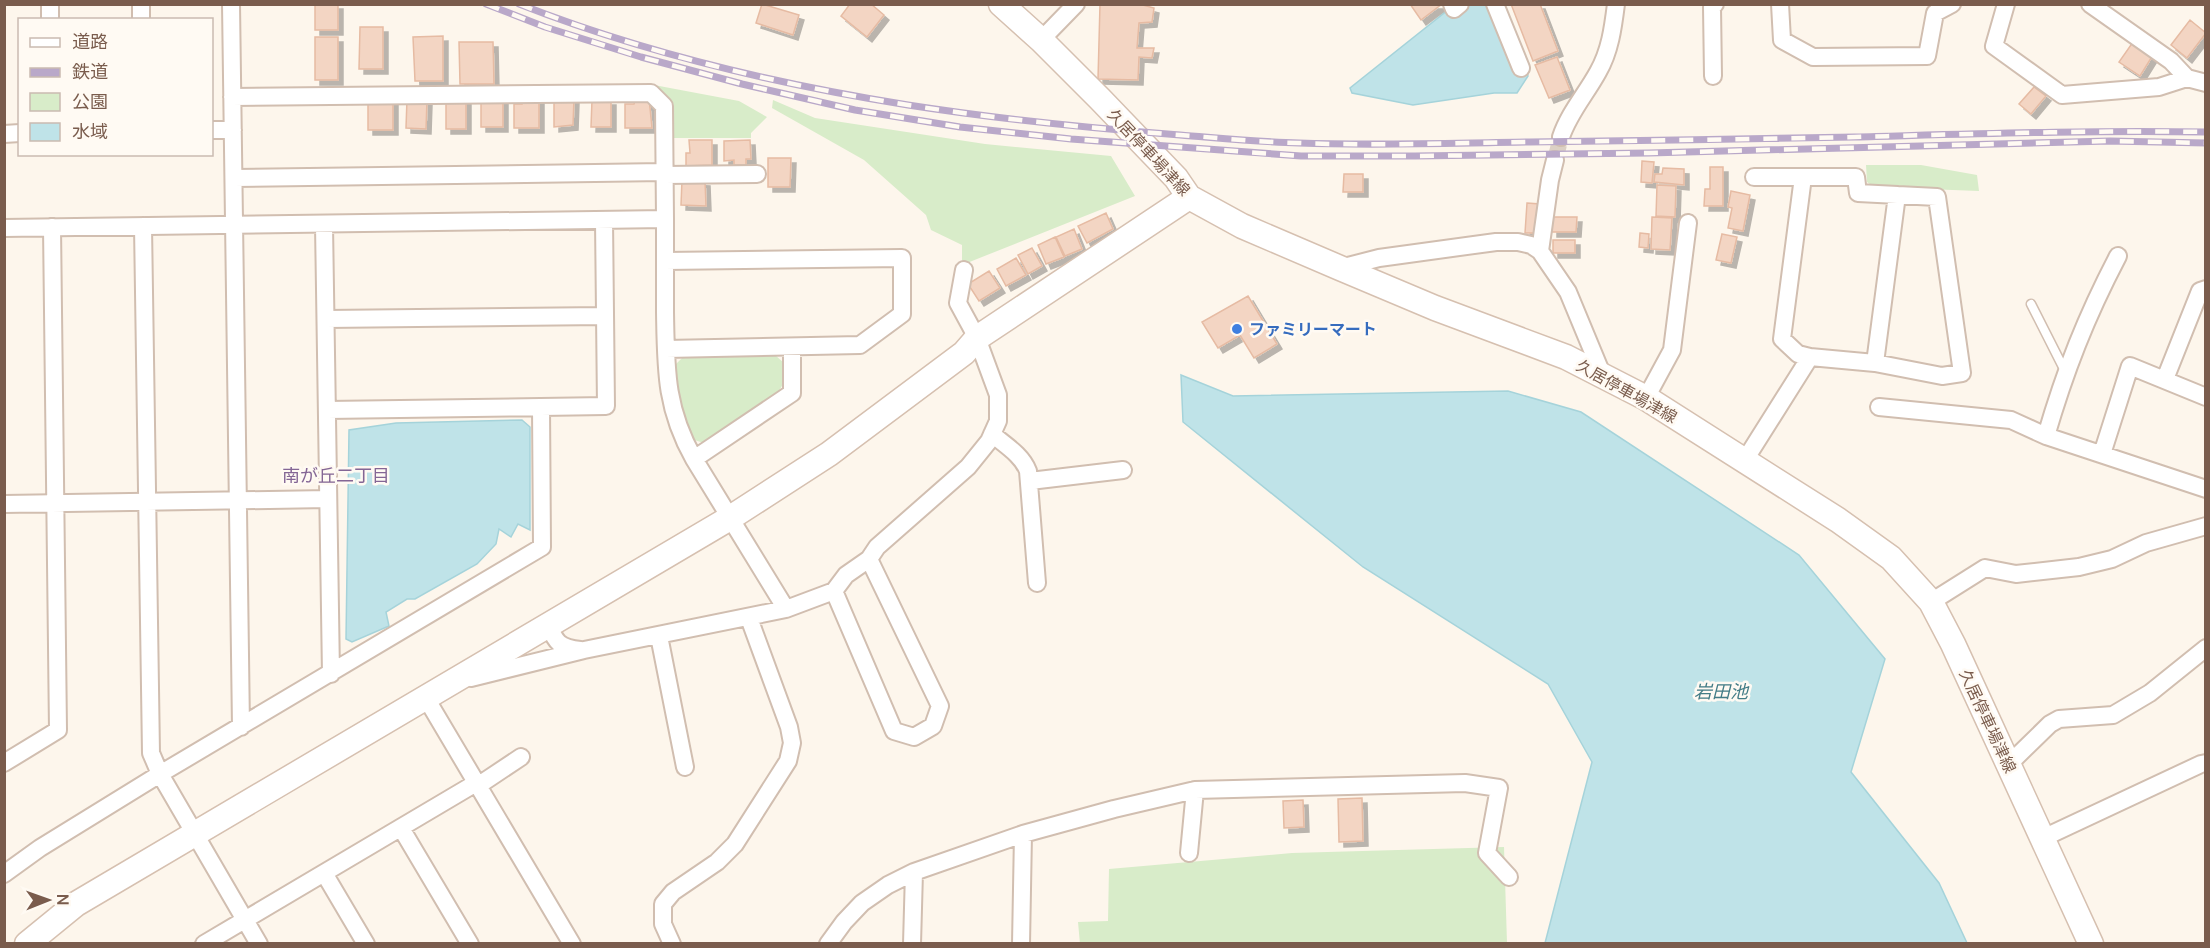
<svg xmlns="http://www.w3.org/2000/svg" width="2210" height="948" font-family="Manrope,'Noto Sans JP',sans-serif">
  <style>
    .green { fill: #d8ecc9 }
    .water { fill: #bfe3e8; stroke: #a5d3da; stroke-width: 1.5 }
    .building { fill: #f3d5c3; stroke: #e6bba3; stroke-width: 1.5; filter: url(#shadow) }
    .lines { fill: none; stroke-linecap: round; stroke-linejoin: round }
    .street-tunnel { stroke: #dcd0c4; stroke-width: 16; stroke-dasharray: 16 8; stroke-linecap: butt }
    .lane-casing { stroke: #d1beb0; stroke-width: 11 }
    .street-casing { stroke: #d1beb0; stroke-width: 20 }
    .secondary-casing { stroke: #d6c0b0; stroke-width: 27 }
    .lane { stroke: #fff; stroke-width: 8 }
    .street { stroke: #fff; stroke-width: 16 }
    .secondary { stroke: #fff; stroke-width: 24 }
    .rail-casing { stroke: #b9a8c9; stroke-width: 7 }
    .rail { stroke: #fffaf3; stroke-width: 4.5; stroke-dasharray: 14; stroke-linecap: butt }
    .shop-dot { fill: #3f7fe0; stroke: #fffaf3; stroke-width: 2 }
    .labels { text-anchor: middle; stroke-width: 5; stroke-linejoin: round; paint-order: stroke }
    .street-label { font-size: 16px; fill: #7a5c4d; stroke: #fffaf3 }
    .shop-label { font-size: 16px; font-weight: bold; fill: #366cbe; stroke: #fffaf3; text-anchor: start }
    .neighbourhood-label { font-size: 18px; fill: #846695; stroke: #fffaf3 }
    .water-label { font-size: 18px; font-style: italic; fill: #437c86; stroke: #fffaf3 }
  </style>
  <defs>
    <filter id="shadow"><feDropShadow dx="5" dy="5" stdDeviation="0" flood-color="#0004"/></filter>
  </defs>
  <rect width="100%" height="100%" fill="#fdf6ec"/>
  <path class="green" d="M 654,85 L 739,101 L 767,117 L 751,133 L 751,138 L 672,138 L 672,102 Z
    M 773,100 L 815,118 L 985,144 L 1111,156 L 1135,196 L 962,265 L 962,245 L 931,230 L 926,215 L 864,160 L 772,108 Z
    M 1866,165 L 1921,165 L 1977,175 L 1979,191 L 1874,187 L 1867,182 Z
    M 775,355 L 784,363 L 784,382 L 778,393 L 704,443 L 691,439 L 681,409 L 674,366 L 684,356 Z
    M 1504,847 L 1507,943 L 1080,944 L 1078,922 L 1108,921 L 1109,869 L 1292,853 Z"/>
  <path class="water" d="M 1467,5 L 1489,5 L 1527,70 L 1528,76 L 1517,93 L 1494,93 L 1413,105 L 1352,93 L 1350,88 L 1448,10 Z
    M 1181,375 L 1233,396 L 1508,391 L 1581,412 L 1799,555 L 1885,659 L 1851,772 L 1939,883 L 1967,943 L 1545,943 L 1592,762 L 1548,684 L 1363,567 L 1183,422 Z
    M 522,420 L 530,427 L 530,530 L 518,524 L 511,537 L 499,529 L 496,544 L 477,564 L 415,599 L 407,599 L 386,612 L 389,626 L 352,642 L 346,639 L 349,430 L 396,423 Z"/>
  <path class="building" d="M 315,4 L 338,4 L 338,30 L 315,30 Z
    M 762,4 L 799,15 L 793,35 L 756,23 Z
    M 850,4 L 871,4 L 884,15 L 867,37 L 841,16 Z
    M 1100,4 L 1139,4 L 1154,8 L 1152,22 L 1139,23 L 1137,48 L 1154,48 L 1152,58 L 1139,57 L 1138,80 L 1098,79 Z
    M 1410,4 L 1442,4 L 1421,20 Z
    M 1511,4 L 1540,4 L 1558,51 L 1533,61 Z
    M 2190,20 L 2206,33 L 2187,58 L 2171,45 Z
    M 360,27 L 383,27 L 383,69 L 359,69 Z
    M 443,36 L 443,81 L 415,81 L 413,37 Z
    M 315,37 L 338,37 L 338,80 L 315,80 Z
    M 459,42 L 493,42 L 494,84 L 460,84 Z
    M 2133,42 L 2153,55 L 2140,76 L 2119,62 Z
    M 1557,57 L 1570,90 L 1549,98 L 1535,65 Z
    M 2034,87 L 2046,96 L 2031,114 L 2019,104 Z
    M 481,97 L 503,97 L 503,127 L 481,127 Z
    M 522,97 L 539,97 L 539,128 L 514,128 L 514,104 L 522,104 Z
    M 446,98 L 466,99 L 466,129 L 446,129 Z
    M 554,98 L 574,98 L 573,125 L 554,127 Z
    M 636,98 L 649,98 L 652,128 L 625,128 L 625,104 L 634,104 Z
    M 407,99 L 427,100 L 426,129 L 406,128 Z
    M 368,100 L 393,100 L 393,130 L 368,130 Z
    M 592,100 L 611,100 L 611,127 L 591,127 Z
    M 689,140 L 712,140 L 712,165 L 686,166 L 686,153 L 690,153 Z
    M 750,140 L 751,159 L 746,159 L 746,165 L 734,165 L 734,160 L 724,161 L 724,141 Z
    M 768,158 L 791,158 L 790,187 L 768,187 Z
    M 1642,161 L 1654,162 L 1652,183 L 1641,182 Z
    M 1710,167 L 1723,167 L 1723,206 L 1704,206 L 1705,189 L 1710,189 Z
    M 1663,168 L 1684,169 L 1684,185 L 1654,182 L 1655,174 L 1662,174 Z
    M 1344,174 L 1363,174 L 1363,192 L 1343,192 Z
    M 682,180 L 705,181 L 706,206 L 681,205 Z
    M 1657,185 L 1676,186 L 1675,217 L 1656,216 Z
    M 1731,191 L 1750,195 L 1743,231 L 1728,228 L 1732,208 L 1728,207 Z
    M 1527,203 L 1540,204 L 1537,233 L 1525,233 Z
    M 1106,213 L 1113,229 L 1087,243 L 1078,226 Z
    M 1552,217 L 1577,217 L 1576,232 L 1552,232 Z
    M 1652,217 L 1672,218 L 1670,250 L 1651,249 Z
    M 1074,229 L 1082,249 L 1065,256 L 1056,237 Z
    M 1640,233 L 1649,234 L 1648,248 L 1639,247 Z
    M 1722,234 L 1737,237 L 1731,263 L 1716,260 Z
    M 1055,237 L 1064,257 L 1046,264 L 1038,245 Z
    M 1553,240 L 1575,240 L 1575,253 L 1553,253 Z
    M 1032,248 L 1042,266 L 1028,274 L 1018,255 Z
    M 1016,258 L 1026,275 L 1006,286 L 997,269 Z
    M 989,271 L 1000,288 L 979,301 L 968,284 Z
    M 1248,296 L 1277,344 L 1254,358 L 1240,335 L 1218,348 L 1202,322 Z
    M 1362,798 L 1363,841 L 1339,842 L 1338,799 Z
    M 1303,800 L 1304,827 L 1284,828 L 1283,801 Z"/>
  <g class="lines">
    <path class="street-tunnel" d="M 1555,160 L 1561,137"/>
    <g class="lane-casing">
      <path id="lane" d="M 2031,304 L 2065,371"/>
    </g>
    <g class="street-casing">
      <path id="street" d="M 50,4 L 50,20
        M 141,4 L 141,20
        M 231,4 L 241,727
        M 1452,4 L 1454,9 L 1460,4
        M 1495,4 L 1521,68
        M 1780,4 L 1782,40 L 1813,57 L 1927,56 L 1935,13 L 1952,4
        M 2006,4 L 1994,46 L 2062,95 L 2159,87 L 2187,78 L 2206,83
        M 2090,4 L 2171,61 L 2187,78
        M 1041,40 L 1076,4
        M 1713,76 L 1712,7 L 1715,4
        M 232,97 L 651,93 L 664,106 L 665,219
        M 212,130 L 233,130
        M 4,134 L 20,133
        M 1561,137 C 1569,113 1586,94 1598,72 C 1610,51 1613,28 1616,4
        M 1555,160 L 1550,180 L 1540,251 L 1568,292 L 1602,374
        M 665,175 L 757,174
        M 1803,177 L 1782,339 L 1798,354 L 1810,357
        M 234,178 L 664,172
        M 324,225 L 331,674
        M 143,226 L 151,753 L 160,774 L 259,944
        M 4,228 L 665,219 C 665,250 665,281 665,312 C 666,368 665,408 694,459 L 786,609
        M 665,261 L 902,258 L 902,314 L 860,345 L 666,349
        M 1340,268 L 1379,258 L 1496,242 L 1518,242 L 1531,245 L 1540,251
        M 326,319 L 605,316
        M 1875,363 L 1897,195
        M 2165,379 L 2200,291 L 2206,289
        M 1646,398 L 1672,350 L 1688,223
        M 1879,407 L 2011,420 L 2046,436 L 2206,489
        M 327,410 L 606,406 L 604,220
        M 992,434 C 1005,445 1022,455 1028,471 L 1037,583
        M 2046,436 C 2065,371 2086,317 2118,256
        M 2102,454 L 2130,366 L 2206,397
        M 694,459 L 792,393 L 792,347
        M 1745,460 L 1810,357 L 1875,363 L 1942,376 L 1962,373 L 1937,197 L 1858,193 L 1856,177 L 1754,177
        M 1030,481 L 1123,470
        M 4,504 L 328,499
        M 834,591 L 894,731 L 914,737 L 933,726 L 940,706 L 869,559
        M 1931,602 L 1985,568 L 2016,574 L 2079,567 L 2112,559 L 2146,543 L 2206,526
        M 548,624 C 556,643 559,647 580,650
        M 659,636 L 685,767
        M 471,678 L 584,650 L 786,609 L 834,591 L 846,575 L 869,559 L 877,547 L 968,467 L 989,441 L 998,421 L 998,395 L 977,338 L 958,303 L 964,270
        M 426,698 L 572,944
        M 4,763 L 58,730 L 52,227
        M 2008,765 L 2050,724 L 2059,719 L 2113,715 L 2150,693 L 2206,648
        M 401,828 L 470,944
        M 2043,838 L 2201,764 L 2206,763
        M 1189,853 L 1195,790
        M 324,873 L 366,944
        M 4,874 L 40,848 L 160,774 L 542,547 L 541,407
        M 204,944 L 476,783 L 485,781 L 521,757
        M 672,944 L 663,924 L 663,904 L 673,892 L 717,862 L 735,844 L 788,761 L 792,743 L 789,727 L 749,618
        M 828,944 L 844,922 L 862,903 L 888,885 L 914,872 L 1023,834 L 1114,809 L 1195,790 L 1465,783 L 1499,788 L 1487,853 L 1509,877
        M 912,944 L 914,872
        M 1021,944 L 1023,834"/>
    </g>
    <g class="secondary-casing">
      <path id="secondary" d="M 1001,4 L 1041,40 L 1100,99 L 1176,178 L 1189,197 L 1242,226 L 1340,268 L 1435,308 L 1566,357 L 1646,398 L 1838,520 L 1891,558 L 1931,602 L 1953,644 L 2091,944
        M 27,944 L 76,904 L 730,518 L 829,454 L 964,353 L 977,338 L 1189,197"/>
    </g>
    <use href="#lane" class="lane"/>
    <use href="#street" class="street"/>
    <use href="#secondary" class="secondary"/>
    <g class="rail-casing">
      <path id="rail" d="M 486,4 L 545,27 L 641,57 L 742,84 L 855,110 L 960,127 L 1071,139 L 1301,156 L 1415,156 L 1649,153 L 2110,141 L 2206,143
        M 519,4 C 644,53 776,84 908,105 C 998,119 1088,128 1180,135 C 1219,138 1259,142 1299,143 C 1376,146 1453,143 1530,142 C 1638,141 1747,139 1855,137 C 1972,134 2089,130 2206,132"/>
    </g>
    <use href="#rail" class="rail"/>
  </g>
  <circle class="shop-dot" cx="1237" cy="329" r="6"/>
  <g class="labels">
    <g class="street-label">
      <text transform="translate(1149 152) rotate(47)" y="6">久居停車場津線</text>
      <text transform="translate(1627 391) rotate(29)" y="6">久居停車場津線</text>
      <text transform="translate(1988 721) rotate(65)" y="6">久居停車場津線</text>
    </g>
    <g class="shop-label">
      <text x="1249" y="335">ファミリーマート</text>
    </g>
    <g class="neighbourhood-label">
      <text x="336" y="482">南が丘二丁目</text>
    </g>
    <g class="water-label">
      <text x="1721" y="698">岩田池</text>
    </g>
  </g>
  <rect width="2210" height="948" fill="none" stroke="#7a5c4d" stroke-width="12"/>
  <rect x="18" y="18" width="195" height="138" fill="#fffaf3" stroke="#cabbb1" stroke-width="1.5"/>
  <rect x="30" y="38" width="30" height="9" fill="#ffffff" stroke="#cabbb1" stroke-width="1.5"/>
  <text x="72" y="48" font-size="18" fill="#7a5c4d">道路</text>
  <rect x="30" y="68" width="30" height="9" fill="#b9a8c9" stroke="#cabbb1" stroke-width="1.5"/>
  <text x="72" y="78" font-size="18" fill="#7a5c4d">鉄道</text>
  <rect x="30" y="93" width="30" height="18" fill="#d8ecc9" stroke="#cabbb1" stroke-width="1.5"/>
  <text x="72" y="108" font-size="18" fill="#7a5c4d">公園</text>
  <rect x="30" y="123" width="30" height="18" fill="#bfe3e8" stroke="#cabbb1" stroke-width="1.5"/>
  <text x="72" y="138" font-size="18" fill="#7a5c4d">水域</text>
  <g transform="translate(48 900) rotate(89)" stroke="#fffaf3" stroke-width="4.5" paint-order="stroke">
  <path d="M0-4.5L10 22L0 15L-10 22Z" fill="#7a5c4d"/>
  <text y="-9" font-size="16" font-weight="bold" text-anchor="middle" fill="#7a5c4d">N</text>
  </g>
</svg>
